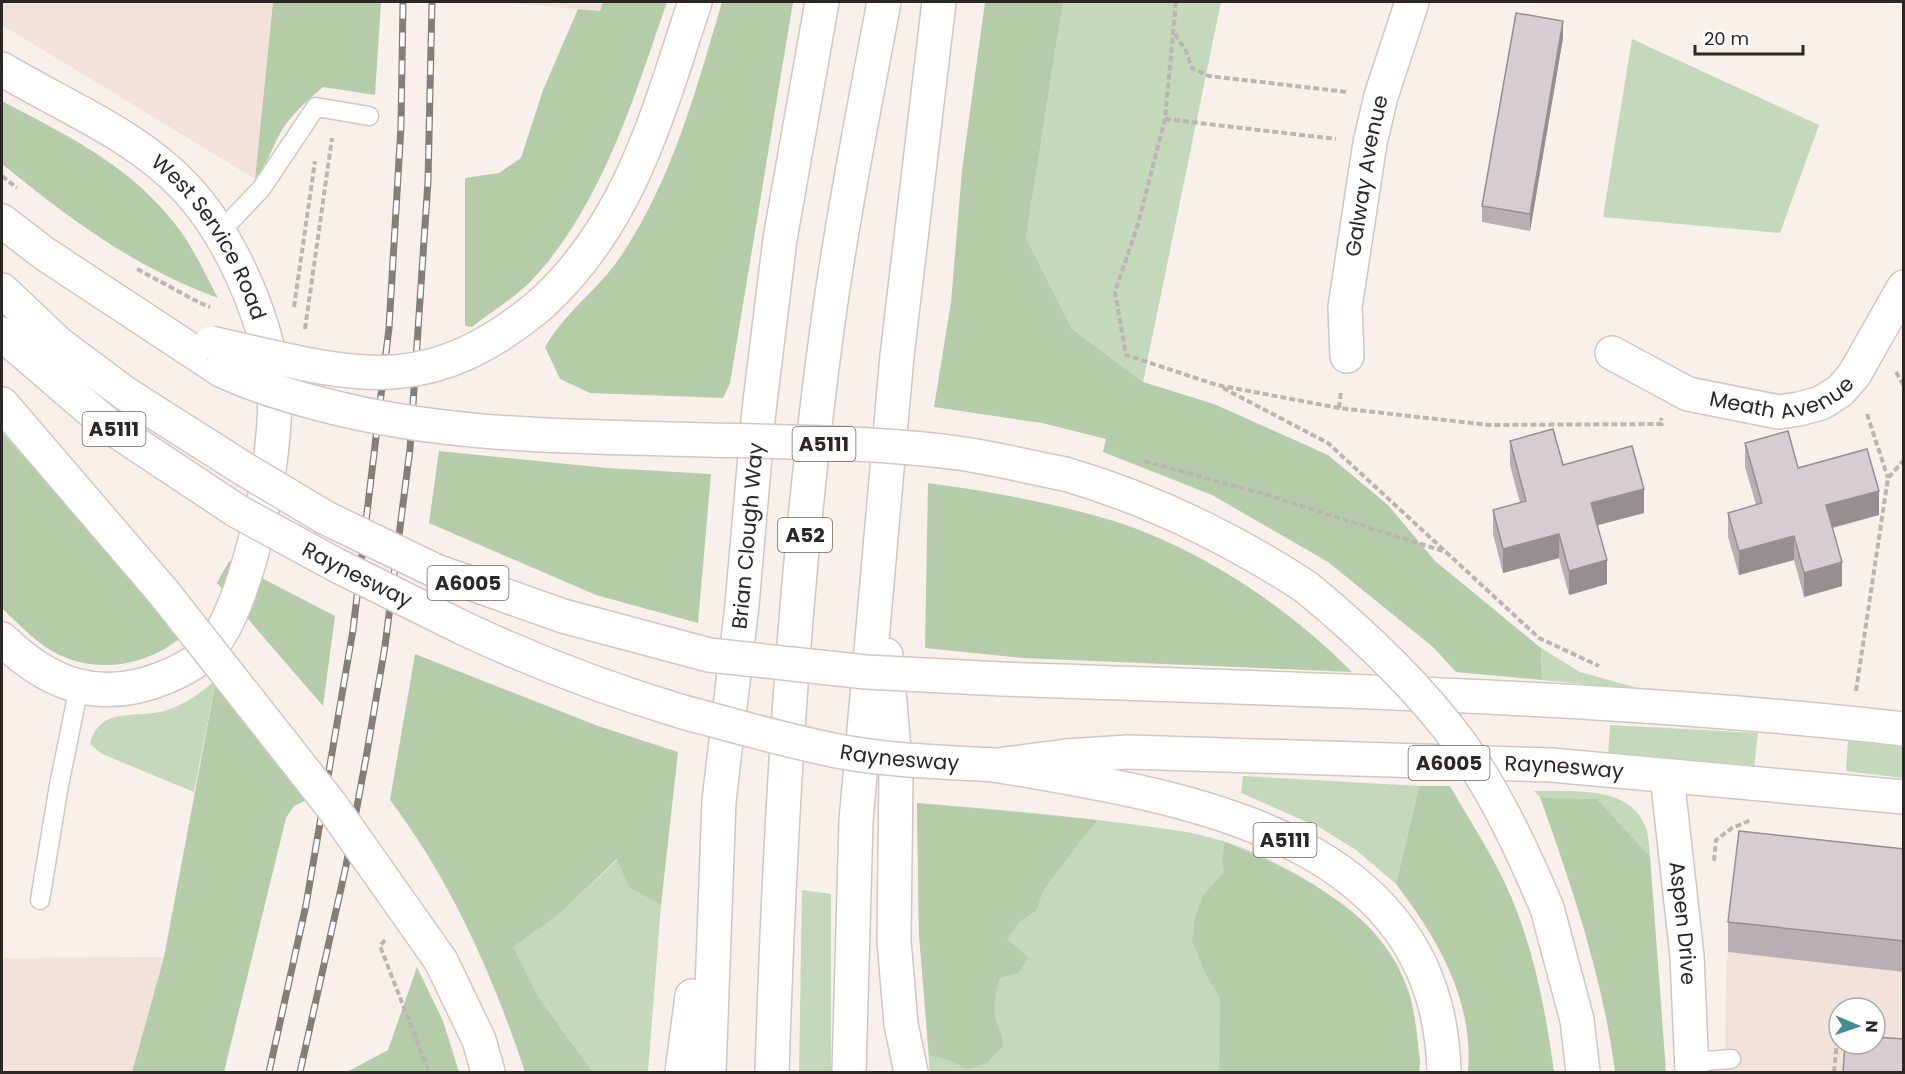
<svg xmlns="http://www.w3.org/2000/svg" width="1905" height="1074" font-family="Poppins,sans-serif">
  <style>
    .built { fill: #f3e2d9; fill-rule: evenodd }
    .green { fill: #c3d9b9 }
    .forest { fill: #b4cda8 }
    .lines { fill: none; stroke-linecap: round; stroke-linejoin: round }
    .lane-casing { stroke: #d0c7c2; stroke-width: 21 }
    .street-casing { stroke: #d0c7c2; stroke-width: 36 }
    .primary-casing { stroke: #d0c7c2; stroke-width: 36 }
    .highway-casing { stroke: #d0c7c2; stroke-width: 36 }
    .path { stroke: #bbb4b0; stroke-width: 4; stroke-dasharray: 6 3; stroke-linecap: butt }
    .lane { stroke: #fff; stroke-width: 18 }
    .street { stroke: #fff; stroke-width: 33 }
    .primary { stroke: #fff; stroke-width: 33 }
    .highway { stroke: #fff; stroke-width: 33 }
    .rail-casing { stroke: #837e7a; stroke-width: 7 }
    .rail { stroke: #fff; stroke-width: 4.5; stroke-dasharray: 14; stroke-linecap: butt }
    .primary-bridge-casing { stroke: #d0c7c2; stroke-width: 36; stroke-linecap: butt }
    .highway-bridge-casing { stroke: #d0c7c2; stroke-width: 36; stroke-linecap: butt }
    .path-bridge { stroke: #bbb4b0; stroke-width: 4; stroke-dasharray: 6 3; stroke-linecap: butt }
    .primary-bridge { stroke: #fff; stroke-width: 33 }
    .highway-bridge { stroke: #fff; stroke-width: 33 }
    .wall { fill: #b8afb4 }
    .shaded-wall { fill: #968f92 }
    .building { fill: #d6ccd1; stroke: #968f92; stroke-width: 1.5 }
    .labels { text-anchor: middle; stroke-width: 4.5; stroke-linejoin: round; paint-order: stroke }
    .shield { fill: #fff; stroke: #6a6866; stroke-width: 1.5 }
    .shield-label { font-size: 20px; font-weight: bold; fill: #2a2725 }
    .street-label { font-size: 21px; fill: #2a2725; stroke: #fff }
  </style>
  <rect width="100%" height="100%" fill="#f9f0eb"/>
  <path class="built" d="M 2,2 L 273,2 L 255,179 L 2,25 Z
    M 501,2 L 603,2 L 600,11 Z
    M 1741,843 L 1903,861 L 1903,1072 L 1725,1072 L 1726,969 ZM 1839,1008 L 1875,1008 L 1875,1044 L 1839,1044 Z
    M 164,957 L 132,1072 L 2,1072 L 2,958 Z"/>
  <path class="green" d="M 1063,2 L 1221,2 L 1143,382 L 1072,329 L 1026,238 Z
    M 1632,39 L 1819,125 L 1780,233 L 1603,217 Z
    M 1541,648 L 1580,672 L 1645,690 L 1542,680 Z
    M 216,680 L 194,792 L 102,754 L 90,744 C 100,706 133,719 164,711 C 185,705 200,693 216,680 Z
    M 1610,725 L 1758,733 L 1754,768 L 1608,755 Z
    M 1848,741 L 1903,747 L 1903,778 L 1846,771 Z
    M 1243,776 L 1419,786 L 1396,884 L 1356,850 L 1319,827 L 1241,793 Z
    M 1534,791 C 1570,792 1631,784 1646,828 C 1649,837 1649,847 1650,856 L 1597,799 L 1540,797 Z
    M 917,803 C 988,808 1059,815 1130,824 C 1159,828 1191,831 1219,840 C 1277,857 1366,908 1395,962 C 1412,993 1415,1028 1420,1062 L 1419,1072 L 930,1072 L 919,934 Z
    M 618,859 L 629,888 L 661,905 L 648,1072 L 593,1072 L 539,998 L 512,947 L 564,910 Z
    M 802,890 L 831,894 L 831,1072 L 799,1072 Z"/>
  <path class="forest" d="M 273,2 L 381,2 L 375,95 L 323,87 C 307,101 288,117 278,137 C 270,154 267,163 255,179 Z
    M 603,2 L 667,2 C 634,97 603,203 533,279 C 516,297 491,312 472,327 L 465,326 L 465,178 L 499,173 L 521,158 L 543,90 L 578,9 L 600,11 Z
    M 722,2 L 793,2 L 730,383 L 723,398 L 590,393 L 560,379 L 545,347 C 565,312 599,289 621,256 C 673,178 696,90 722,2 Z
    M 985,2 L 1063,2 L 1026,238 L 1072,329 L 1143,382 L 1214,404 L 1328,455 L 1388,505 L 1435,561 L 1541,648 L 1542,680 L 1456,672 L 1433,647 L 1328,562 L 1212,495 L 1103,452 L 1106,439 L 1042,423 L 934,407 L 951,302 L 962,170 Z
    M 2,101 C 64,134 126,163 171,219 C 191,242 204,272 218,298 C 134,267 71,220 2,164 Z
    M 2,432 L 183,636 C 144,669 87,676 44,646 C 29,635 15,621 2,608 Z
    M 439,451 L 607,468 L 711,474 L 698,623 L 596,595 L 429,523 Z
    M 928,483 C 988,491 1049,502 1107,519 C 1196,545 1288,607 1352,672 L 1022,658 L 925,648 Z
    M 229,561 L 335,616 L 323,706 L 217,583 Z
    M 415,654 L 598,726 L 678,752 L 661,905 L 629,888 L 617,859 L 564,910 L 513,947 L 539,998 L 593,1072 L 525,1072 C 493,976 452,882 390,800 Z
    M 216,680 L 309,799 L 294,806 L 286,818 L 224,1072 L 132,1072 L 164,957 Z
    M 1419,786 L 1450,786 C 1471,823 1496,860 1512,899 C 1535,954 1546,1013 1554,1072 L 1468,1072 C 1474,1001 1438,939 1396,884 Z
    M 1540,797 L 1597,799 L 1650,856 L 1666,1072 L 1615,1072 C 1603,978 1572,887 1540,797 Z
    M 917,803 L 1097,820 L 1044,889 L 1036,911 L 1020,921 L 1007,939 L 1029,958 L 1018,973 L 1000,978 C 996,988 993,1006 995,1017 C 997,1028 1003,1032 1003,1046 L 987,1063 L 967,1069 L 952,1061 L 929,1055 L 919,934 Z
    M 1225,842 C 1297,873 1381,910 1408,990 C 1416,1013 1417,1039 1420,1062 L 1419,1072 L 1219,1072 L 1220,998 L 1206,975 L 1192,940 L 1195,917 L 1203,896 L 1224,872 L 1222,859 Z
    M 417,967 L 443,1021 L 459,1072 L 347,1072 L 388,1050 Z"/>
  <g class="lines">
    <g class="lane-casing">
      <path id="lane" d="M 219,233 L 261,189 L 316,107 L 369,116
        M 40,900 L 59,785 L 79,687
        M 1691,1062 L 1731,1059"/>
    </g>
    <g class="street-casing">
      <g id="street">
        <path id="s1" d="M 2,69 C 63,106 135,134 185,187 C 229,234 263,311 273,375 C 282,437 252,596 212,646 C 200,661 183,670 166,677 C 101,704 50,686 2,639"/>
        <path id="s2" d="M 1612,353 L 1688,394 L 1779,412 L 1799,409 L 1821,403 L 1840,391 L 1854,375 L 1904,287"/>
        <path id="s3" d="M 1347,356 L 1345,307 L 1370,143 L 1381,96 L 1412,2"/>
        <path id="s4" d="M 1667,776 L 1687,956 L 1692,1072"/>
      </g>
    </g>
    <g class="primary-casing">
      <g id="primary">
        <path d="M 2,290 L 59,344 L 126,394 L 244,469"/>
        <path d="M 1002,679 C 1303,690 1604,695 1904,729"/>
        <path id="s5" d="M 1005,764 L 1066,756 L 1128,752 L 1551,765 L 1904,797"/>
      </g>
    </g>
    <g class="highway-casing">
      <g id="highway">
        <path d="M 2,221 L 45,254 L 221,370"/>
        <path d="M 540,305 C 630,224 658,113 695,2"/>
        <path d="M 2,334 L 109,426 L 237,511"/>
        <path d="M 2,404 L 164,593"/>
        <path d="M 1065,474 C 1151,499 1231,538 1306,587"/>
        <path d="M 461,627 C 533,661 606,689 683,712"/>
        <path d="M 886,655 L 896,774 L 894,941 L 901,1024 L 911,1072"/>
        <path d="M 995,765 C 1181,797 1439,832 1444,1072"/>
        <path d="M 1547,908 L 1577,1020 L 1583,1072"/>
        <path d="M 441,961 L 479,1040 L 488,1072"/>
        <path d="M 682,1072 L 692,996"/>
        <path id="s6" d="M 709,1072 L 719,801 L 742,605 L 759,410 L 780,239 L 822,2"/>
        <path d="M 772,1072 C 780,822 794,570 828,322 C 843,215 864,108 884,2"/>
        <path d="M 849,1072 L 856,821 L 897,356 L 939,2"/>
      </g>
    </g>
    <path class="path" d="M 1176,2 L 1165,119 L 1138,224 L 1115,292 L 1126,355 L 1217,385 L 1339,408 L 1489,425 L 1662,424 L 1661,418
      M 1175,34 L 1186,51 L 1192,68 L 1209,76 L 1347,92
      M 1165,119 L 1336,139
      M 2,176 L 17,188
      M 137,269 L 200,303
      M 294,307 L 315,161
      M 305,329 L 332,138
      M 1896,372 L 1904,386
      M 1223,388 L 1328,443 L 1539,638 L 1599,666
      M 1339,408 L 1341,391
      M 1867,414 L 1888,478
      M 1144,461 L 1264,494 L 1446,552
      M 1856,691 L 1888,478 L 1904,460
      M 1714,861 L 1716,840 L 1732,828 L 1751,820
      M 385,940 L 380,946 L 429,1072
      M 1834,1072 L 1839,1021"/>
    <use href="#lane" class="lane"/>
    <use href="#street" class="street"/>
    <use href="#primary" class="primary"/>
    <use href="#highway" class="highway"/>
    <g class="rail-casing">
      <path id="rail" d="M 269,1072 L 306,905 L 353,630 L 389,328 L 401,126 L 403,2
        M 300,1072 L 346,866 L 366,758 L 385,646 L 410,449 L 428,181 L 432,2"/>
    </g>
    <use href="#rail" class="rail"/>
    <g class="primary-bridge-casing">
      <path id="primary-bridge" d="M 244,469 L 326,518 L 436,571 L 563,616 L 709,655 L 866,672 L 1002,679"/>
    </g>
    <g class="highway-bridge-casing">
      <g id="highway-bridge">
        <path d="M 211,343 C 348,373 421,404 540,305"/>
        <path d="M 221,370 C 254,386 289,396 324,405 C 450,438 579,436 708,440 C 791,442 876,442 958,453 C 993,458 1029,467 1065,474"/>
        <path id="s7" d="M 237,511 L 336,565 L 461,627"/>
        <path d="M 1306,587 C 1362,633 1417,685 1460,743 C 1496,793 1523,852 1547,908"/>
        <path d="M 164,593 L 331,805 L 441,961"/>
        <path id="s8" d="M 683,712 C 736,726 789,742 843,752 C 893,761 944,762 995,765"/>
      </g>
    </g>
    <path class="path-bridge" d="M 200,303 L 210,307"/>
    <use href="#primary-bridge" class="primary-bridge"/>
    <use href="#highway-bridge" class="highway-bridge"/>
  </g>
  <path class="wall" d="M 1563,38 L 1530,231 L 1482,222 L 1482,206 Z
    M 1510,441 L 1563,465 L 1644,513 L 1597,525 L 1607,584 L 1569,595 L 1559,558 L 1503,573 L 1493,534 L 1493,510 L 1520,503 L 1510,465 Z
    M 1745,443 L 1798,468 L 1879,515 L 1833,528 L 1842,586 L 1804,597 L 1794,560 L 1739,575 L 1728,537 L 1728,513 L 1756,505 L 1745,467 Z
    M 1904,849 L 1904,972 L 1728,952 L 1728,922 Z"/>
  <path class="shaded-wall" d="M 1563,21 L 1563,38 L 1530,231 L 1530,214 Z
    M 1644,489 L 1644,513 L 1591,527 L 1591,503 Z
    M 1879,491 L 1879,515 L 1826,529 L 1826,505 Z
    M 1559,534 L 1559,558 L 1503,573 L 1503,549 Z
    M 1794,536 L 1794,560 L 1739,575 L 1739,551 Z
    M 1607,560 L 1607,584 L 1569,595 L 1569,571 Z
    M 1842,562 L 1842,586 L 1804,597 L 1804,573 Z"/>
  <path class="building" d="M 1516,13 L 1563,21 L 1530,214 L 1482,206 Z
    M 1553,429 L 1563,465 L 1632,446 L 1644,489 L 1591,503 L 1607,560 L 1569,571 L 1559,534 L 1503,549 L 1493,510 L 1526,501 L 1510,441 Z
    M 1788,431 L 1798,468 L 1867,449 L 1879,491 L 1826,505 L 1842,562 L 1804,573 L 1794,536 L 1739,551 L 1728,513 L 1762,503 L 1745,443 Z
    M 1739,831 L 1904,849 L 1904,941 L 1728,922 Z
    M 1875,1037 L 1904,1039 L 1904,1072 L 1843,1072 L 1845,1044 L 1875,1044 Z"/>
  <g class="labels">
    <g class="shield">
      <rect x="82.5" y="412" width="63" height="34" rx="4.5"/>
      <rect x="792.5" y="427" width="63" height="34" rx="4.5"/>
      <rect x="778" y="518" width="54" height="34" rx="4.5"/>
      <rect x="427.5" y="566" width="81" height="34" rx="4.5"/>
      <rect x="1408.5" y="746" width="81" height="34" rx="4.5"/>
      <rect x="1253.5" y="823" width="63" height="34" rx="4.5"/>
    </g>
    <g class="shield-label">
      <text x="114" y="436">A5111</text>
      <text x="824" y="451">A5111</text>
      <text x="805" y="542">A52</text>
      <text x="468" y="590">A6005</text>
      <text x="1449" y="770">A6005</text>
      <text x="1285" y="847">A5111</text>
    </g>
    <g class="street-label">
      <text dy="7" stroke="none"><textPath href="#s3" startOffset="182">Galway Avenue</textPath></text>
      <text dy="7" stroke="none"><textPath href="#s1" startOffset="274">West Service Road</textPath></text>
      <text dy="7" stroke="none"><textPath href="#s2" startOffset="184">Meath Avenue</textPath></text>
      <text dy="7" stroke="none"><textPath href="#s6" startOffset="538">Brian Clough Way</textPath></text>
      <text dy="7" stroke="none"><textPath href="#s7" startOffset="136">Raynesway</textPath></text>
      <text dy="7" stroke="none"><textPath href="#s8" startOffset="222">Raynesway</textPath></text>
      <text dy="7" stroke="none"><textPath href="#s5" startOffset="560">Raynesway</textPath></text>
      <text dy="7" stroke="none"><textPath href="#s4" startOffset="148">Aspen Drive</textPath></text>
    </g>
  </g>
  <rect width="1905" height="1074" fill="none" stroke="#2a2725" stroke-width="6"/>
  <g transform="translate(1857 1026) rotate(92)"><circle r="28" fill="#ffffff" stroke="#aaa9a8" stroke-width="1.5"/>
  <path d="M0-4.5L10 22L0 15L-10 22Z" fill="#458c93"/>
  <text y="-9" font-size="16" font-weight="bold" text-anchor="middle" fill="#2a2725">N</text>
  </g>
  <path d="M1695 45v9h108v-9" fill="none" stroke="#2a2725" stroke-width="3"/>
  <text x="1704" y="45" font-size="18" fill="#2a2725" stroke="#ffffff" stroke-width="4.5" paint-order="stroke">20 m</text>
</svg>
